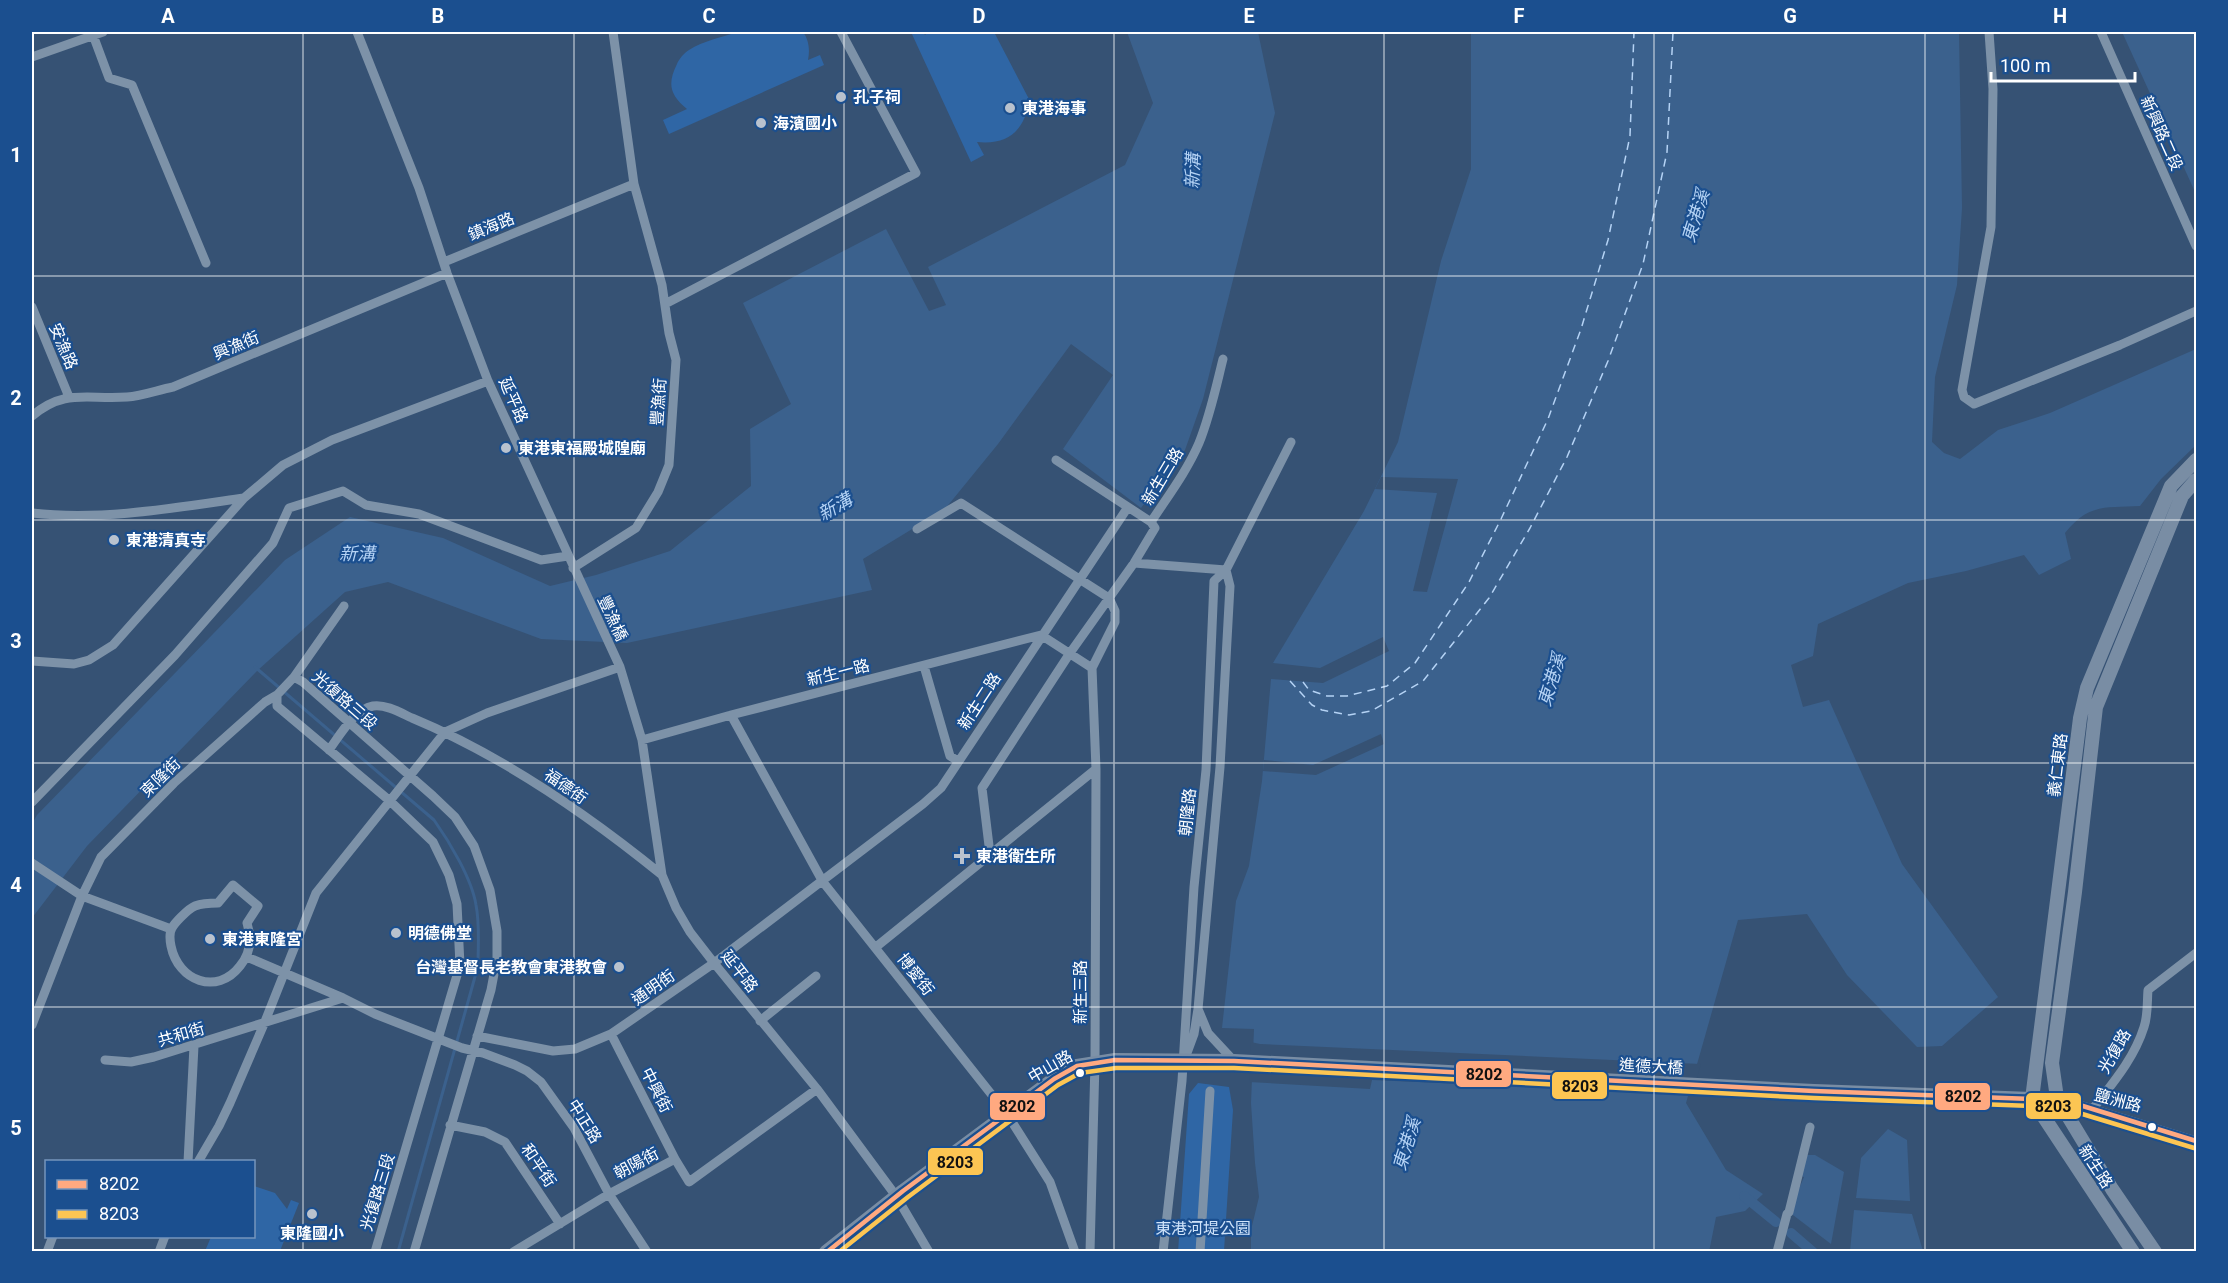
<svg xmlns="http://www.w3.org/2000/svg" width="2228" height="1283" font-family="Roboto,'Noto Sans TC',sans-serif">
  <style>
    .green { fill: #2f66a5 }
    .water { fill: #3b618d }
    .pier { fill: #365274 }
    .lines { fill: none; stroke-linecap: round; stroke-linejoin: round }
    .stream { stroke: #3b618d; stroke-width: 3 }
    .canal { stroke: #3b618d; stroke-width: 10 }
    .ferry { stroke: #b5d3f5; stroke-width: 1.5; stroke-dasharray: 8 6; stroke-linecap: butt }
    .street { stroke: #7d92a8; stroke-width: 9 }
    .secondary { stroke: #798da4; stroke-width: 14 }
    .bus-1-casing { stroke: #1b4f8f; stroke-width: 9 }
    .bus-2-casing { stroke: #1b4f8f; stroke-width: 9 }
    .bus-1 { stroke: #ffa980; stroke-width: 4.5 }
    .bus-2 { stroke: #fcc553; stroke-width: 4.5 }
    .grid { fill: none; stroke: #fff; stroke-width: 1.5; stroke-opacity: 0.55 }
    .poi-dot { fill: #b9c2ce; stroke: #1b4f8f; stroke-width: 2 }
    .bus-dot { fill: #fff; stroke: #1b4f8f; stroke-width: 2 }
    .labels { text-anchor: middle; stroke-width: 4.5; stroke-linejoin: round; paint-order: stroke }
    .poi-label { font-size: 16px; font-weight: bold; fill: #fff; stroke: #1b4f8f; text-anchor: start }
    .street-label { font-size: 16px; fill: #fff; stroke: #1b4f8f }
    .park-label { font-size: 16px; fill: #cfe3fa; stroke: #1b4f8f }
    .water-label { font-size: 18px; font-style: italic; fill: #b5d3f5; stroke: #1b4f8f }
    .line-badge { stroke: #1b4f8f; stroke-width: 2 }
    .pale-badge-label { font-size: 16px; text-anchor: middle; font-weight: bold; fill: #111 }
    .neatline { fill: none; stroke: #fff; stroke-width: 2 }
    .grid-label { font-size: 20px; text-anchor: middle; font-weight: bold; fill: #fff }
  </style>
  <rect width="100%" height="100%" fill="#365274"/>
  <path class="green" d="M 738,32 L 803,32 C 809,40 810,50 808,60 L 820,55 L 824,65 L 669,134 L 663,120 L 687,109 C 670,95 667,84 677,64 C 679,59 684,53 689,50 C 703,41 722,37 738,32 Z
    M 911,32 L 923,32 L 925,35 L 928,32 L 994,32 L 1030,101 C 1023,131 1009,145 977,142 L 984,155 L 971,162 Z
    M 1198,1083 L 1229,1087 L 1233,1110 L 1224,1251 L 1178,1252 L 1189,1094 Z
    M 254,1186 L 275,1193 L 287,1209 L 291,1200 L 299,1203 L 280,1251 L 205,1251 L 211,1237 L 254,1236 Z"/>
  <path class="water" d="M 1127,32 L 1258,32 L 1275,113 L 1203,399 L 1185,450 L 1141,508 L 1063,449 L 1113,375 L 1071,344 L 998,444 L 945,509 L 863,559 L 872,590 L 627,643 L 541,639 L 388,582 L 345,592 L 258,670 L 87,846 L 32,918 L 32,824 L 37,815 L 285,560 L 350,517 L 443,538 L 550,586 L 596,575 L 670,551 L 751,486 L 750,429 L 791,404 L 743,303 L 886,229 L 929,311 L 946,305 L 928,267 L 1125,165 L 1153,103 Z
    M 1471,32 L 1959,32 L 1962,208 L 1957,285 L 1935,377 L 1932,442 L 1944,453 L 1960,459 L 1998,430 L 2050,413 L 2196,349 L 2196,445 L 2161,479 L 2140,506 C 2105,508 2089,503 2065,533 L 2071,559 L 2039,575 L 2024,555 L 1966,571 L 1908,583 L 1818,624 L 1813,656 L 1791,665 L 1803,707 L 1829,700 L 1902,864 L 1998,997 L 1942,1046 L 1917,1047 L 1847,975 L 1807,914 L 1738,920 L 1686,1103 L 1726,1170 L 1763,1194 L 1745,1211 L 1716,1217 L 1709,1252 L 1251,1251 L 1251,1230 L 1259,1197 L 1255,1163 L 1251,1103 L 1254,1029 L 1222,1028 L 1236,901 L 1249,866 L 1262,781 L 1271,679 L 1323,683 L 1389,651 L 1383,637 L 1320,668 L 1273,663 L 1364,511 L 1398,442 L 1441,261 L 1471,169 Z
    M 2122,32 L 2196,32 L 2196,194 Z
    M 1888,1129 L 1907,1140 L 1910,1201 L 1856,1198 L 1861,1158 Z
    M 1807,1155 L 1815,1155 L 1844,1172 L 1831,1244 L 1789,1212 L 1804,1177 L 1798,1175 Z
    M 1854,1210 L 1912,1214 L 1923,1251 L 1850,1251 Z"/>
  <path class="pier" d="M 1381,477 L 1458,479 L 1427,592 L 1413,591 L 1437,493 L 1375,489 Z
    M 1381,734 L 1384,744 L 1316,775 L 1263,771 L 1264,760 L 1313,765 Z
    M 1251,1042 L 1260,1044 L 1701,1064 L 1692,1094 L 1372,1080 L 1370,1089 L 1249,1082 Z"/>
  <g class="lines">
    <path class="stream" d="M 255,667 L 434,820 C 449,841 472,879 476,905 C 480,925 478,946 478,966 L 398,1252"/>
    <path class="canal" d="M 1744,1196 L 1776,1222
      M 1791,1233 L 1813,1252"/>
    <path class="ferry" d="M 1290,681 L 1312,705 L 1322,710 L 1349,715 L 1371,711 L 1423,681 L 1489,598 L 1530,528 L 1567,457 L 1608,361 L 1643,264 L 1667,152 L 1673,32
      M 1303,682 L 1309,690 L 1327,696 L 1347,696 L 1387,686 L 1415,663 L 1469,582 L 1501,519 L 1548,419 L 1581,329 L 1608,240 L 1630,136 L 1634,32"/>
    <path class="street" d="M 357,32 L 419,188 L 447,273 L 488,381 L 620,667 L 642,740 L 662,875 L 676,908 L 690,932 L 714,963 L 817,1089 L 896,1196 L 929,1252
      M 1989,32 L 1993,89 L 1991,227 L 1962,390 L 1964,397 L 1974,404 L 2120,345 L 2196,311
      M 2101,32 L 2196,246
      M 93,35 L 109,78 L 132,85 L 206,263
      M 32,57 L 103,32
      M 444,262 L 634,184 L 613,32
      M 665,304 L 916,173 L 841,32
      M 32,307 L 69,397
      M 32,416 C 65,388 87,400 127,397 C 142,396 158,390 173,387 L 447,273
      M 1056,460 L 1151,522
      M 32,513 C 101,521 175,508 244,498
      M 1151,522 C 1168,496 1187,471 1199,443 C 1210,416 1216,387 1223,359
      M 917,529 L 961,503 L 1109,598 L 1115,611 L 1115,622 L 1092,668 L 1096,769 L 1095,1062 L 1090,1252
      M 1134,563 L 1226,570
      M 573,568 L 636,528 L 658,492 L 669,465 L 676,360 L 669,333 L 662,285 L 634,184
      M 32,661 L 74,664 L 89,660 L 113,645 L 244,498 L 283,465 L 332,440 L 488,381
      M 924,666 L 950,756 L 958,761
      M 294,677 L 344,606
      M 731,715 L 823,882 L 1007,1114 L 1050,1182 L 1075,1252
      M 642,740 L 731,715 L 1041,635 L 1092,668
      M 329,750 C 340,735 354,710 373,706 C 386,704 401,713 412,718 C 501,755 587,814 662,875
      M 32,802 L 175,655 L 273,543 L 289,508 L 343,491 L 366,505 L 419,514 L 541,560 L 568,556
      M 990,854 L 982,788 L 1070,653 L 1134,563 L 1155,528 L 1151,522
      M 32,863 L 82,896 L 171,929
      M 233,885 L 258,906 L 247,923 C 252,939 251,953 240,966 C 217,996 178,981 171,946 C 170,941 169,933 172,928 C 174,924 178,920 181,917 C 185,913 190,908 195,906 C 203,903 210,903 218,903 Z
      M 876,947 L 1096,769
      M 247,957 L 343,998 L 375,1014 L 462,1048 L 483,1053 L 515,1065 L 527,1071 L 541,1082 L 574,1128 L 609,1194 L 647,1252
      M 1198,1009 L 1208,1033 L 1234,1061
      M 760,1021 L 816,976
      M 32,1025 L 82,896 L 101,857 L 174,783 L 265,702 L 277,695
      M 611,1034 L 675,1159
      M 477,1036 L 553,1051 L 575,1049 L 611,1034 L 714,963 L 923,804 L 941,788 L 1128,507
      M 1187,1053 L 1194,1034 L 1198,1009 L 1220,767 L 1230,586 L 1226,570
      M 105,1060 L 131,1062 L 154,1057 L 343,998
      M 2057,1098 L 2196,1141
      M 2092,1110 C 2112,1084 2134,1059 2144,1027 C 2148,1016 2147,1002 2148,990 L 2196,953
      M 450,1125 L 485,1132 L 505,1142 L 560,1224
      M 188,1162 L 194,1046
      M 198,1162 L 219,1126 L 230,1103 L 264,1024 L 316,893 L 445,732 L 487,713 L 620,667
      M 47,1252 L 53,1236
      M 159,1252 L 165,1236
      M 375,1252 L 460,965 L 457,904 L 449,875 L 433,842 L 390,801 L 277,706 L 277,695 L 294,677 L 303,682 L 433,796 L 455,817 L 474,846 L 490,890 L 497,931 L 497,958 L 491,990 L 414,1252
      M 513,1252 L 609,1194 L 675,1159 L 689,1182 L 817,1089
      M 1163,1252 L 1182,1081 L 1194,887 L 1206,770 L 1214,581 L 1226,570 L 1291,442
      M 1200,1252 L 1210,1091
      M 1777,1252 L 1787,1214 L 1789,1212 L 1810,1127"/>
    <path class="secondary" d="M 2032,1099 L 2080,718 L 2087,688 L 2171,486 L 2196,460
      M 2032,1099 L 2133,1252
      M 826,1252 L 903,1191 L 1054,1079 L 1077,1066 L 1115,1060 L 1234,1061 L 1814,1091 L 2032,1099 L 2057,1098
      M 2155,1252 L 2112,1189 L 2057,1098 L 2052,1063 L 2075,892 L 2096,707 L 2182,496 L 2196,480"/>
    <g class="bus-1-casing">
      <path id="bus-1" d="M 827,1252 L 903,1191 L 1054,1079 L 1077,1066 L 1115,1060 L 1234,1061 L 1814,1091 L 2032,1099 L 2057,1098 L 2196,1141"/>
    </g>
    <g class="bus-2-casing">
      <path id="bus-2" d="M 839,1252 L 908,1197 L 1058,1085 L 1080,1073 L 1116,1068 L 1234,1068 L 1814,1098 L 2032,1106 L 2056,1106 L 2194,1148"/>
    </g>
    <use href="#bus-1" class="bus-1"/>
    <use href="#bus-2" class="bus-2"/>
  </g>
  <path class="grid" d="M 303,32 L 303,1252M 574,32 L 574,1252M 844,32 L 844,1252M 1114,32 L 1114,1252M 1384,32 L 1384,1252M 1654,32 L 1654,1252M 1925,32 L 1925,1252M 32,276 L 2196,276M 32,520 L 2196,520M 32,763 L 2196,763M 32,1007 L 2196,1007"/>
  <g class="poi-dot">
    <circle cx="841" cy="97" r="6"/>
    <circle cx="1010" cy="108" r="6"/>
    <circle cx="761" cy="123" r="6"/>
    <circle cx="506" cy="448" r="6"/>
    <circle cx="114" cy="540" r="6"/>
    <path d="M959 847h6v6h6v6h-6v6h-6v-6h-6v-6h6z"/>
    <circle cx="396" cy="933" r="6"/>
    <circle cx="210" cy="939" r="6"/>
    <circle cx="619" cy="967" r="6"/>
    <circle cx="312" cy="1214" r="6"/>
  </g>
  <g class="bus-dot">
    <circle cx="1080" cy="1073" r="5"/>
    <circle cx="2152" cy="1127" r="5"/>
  </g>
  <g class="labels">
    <g class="poi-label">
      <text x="853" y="103">孔子祠</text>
      <text x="1022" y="114">東港海事</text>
      <text x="773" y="129">海濱國小</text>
      <text x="518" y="454">東港東福殿城隍廟</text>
      <text x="126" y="546">東港清真寺</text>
      <text x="976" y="862">東港衛生所</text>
      <text x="408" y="939">明德佛堂</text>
      <text x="222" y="945">東港東隆宮</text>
      <text x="607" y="973" text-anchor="end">台灣基督長老教會東港教會</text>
      <text x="312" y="1239" text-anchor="middle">東隆國小</text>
    </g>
    <g class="street-label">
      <text transform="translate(2162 133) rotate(66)" y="6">新興路二段</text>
      <text transform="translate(491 226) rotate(-22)" y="6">鎮海路</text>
      <text transform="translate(236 345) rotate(-23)" y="6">興漁街</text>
      <text transform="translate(64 346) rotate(67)" y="6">安漁路</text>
      <text transform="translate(514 400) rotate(66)" y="6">延平路</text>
      <text transform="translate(658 402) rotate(-86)" y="6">豐漁街</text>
      <text transform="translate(1162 476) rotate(-59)" y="6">新生三路</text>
      <text transform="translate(613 618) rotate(65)" y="6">豐漁橋</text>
      <text transform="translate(838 672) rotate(-14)" y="6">新生一路</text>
      <text transform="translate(345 700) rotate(41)" y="6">光復路三段</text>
      <text transform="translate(979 701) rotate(-57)" y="6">新生二路</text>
      <text transform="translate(2057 765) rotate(-83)" y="6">義仁東路</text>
      <text transform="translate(160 777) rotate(-44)" y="6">東隆街</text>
      <text transform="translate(566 786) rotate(35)" y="6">福德街</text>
      <text transform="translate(1187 812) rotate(-84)" y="6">朝隆路</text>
      <text transform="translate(740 971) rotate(52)" y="6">延平路</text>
      <text transform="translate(916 974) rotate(52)" y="6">博愛街</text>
      <text transform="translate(653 987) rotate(-35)" y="6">通明街</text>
      <text transform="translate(1080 992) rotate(-90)" y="6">新生三路</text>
      <text transform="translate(181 1034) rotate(-16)" y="6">共和街</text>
      <text transform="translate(2114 1051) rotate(-60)" y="6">光復路</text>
      <text transform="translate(1050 1066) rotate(-30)" y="6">中山路</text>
      <text transform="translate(1651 1066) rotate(3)" y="6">進德大橋</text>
      <text transform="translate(657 1090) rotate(63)" y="6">中興街</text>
      <text transform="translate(2118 1100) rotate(15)" y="6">鹽洲路</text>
      <text transform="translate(585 1121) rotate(58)" y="6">中正路</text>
      <text transform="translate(636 1163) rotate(-28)" y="6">朝陽街</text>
      <text transform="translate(539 1165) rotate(56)" y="6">和平街</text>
      <text transform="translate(2096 1166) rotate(57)" y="6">新生路</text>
      <text transform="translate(377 1192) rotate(-73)" y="6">光復路三段</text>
    </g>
    <g class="park-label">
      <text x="1203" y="1234">東港河堤公園</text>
    </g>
    <g class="water-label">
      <text transform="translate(1193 171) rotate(-88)" y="6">新溝</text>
      <text transform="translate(1696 216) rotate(-73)" y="6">東港溪</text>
      <text transform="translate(835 507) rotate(-30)" y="6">新溝</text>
      <text x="357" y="560">新溝</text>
      <text transform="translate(1552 680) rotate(-73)" y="6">東港溪</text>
      <text transform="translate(1407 1144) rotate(-73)" y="6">東港溪</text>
    </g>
  </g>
  <g class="line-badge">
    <rect x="1455" y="1060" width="57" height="28" rx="6" fill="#ffa980"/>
    <rect x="1551" y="1071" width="57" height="29" rx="6" fill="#fcc553"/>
    <rect x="1934" y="1082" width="57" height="29" rx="6" fill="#ffa980"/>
    <rect x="2025" y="1092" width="57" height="28" rx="6" fill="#fcc553"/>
    <rect x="989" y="1092" width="57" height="29" rx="6" fill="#ffa980"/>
    <rect x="927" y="1147" width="57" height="29" rx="6" fill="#fcc553"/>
  </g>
  <g class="pale-badge-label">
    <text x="1484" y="1080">8202</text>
    <text x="1580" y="1092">8203</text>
    <text x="1963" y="1102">8202</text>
    <text x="2053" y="1112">8203</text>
    <text x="1017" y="1112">8202</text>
    <text x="955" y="1168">8203</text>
  </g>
  <rect width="2228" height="1283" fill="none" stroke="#1b4f8f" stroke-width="66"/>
  <rect x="45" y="1160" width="210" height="78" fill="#1b4f8f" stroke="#7695bc" stroke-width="1.5"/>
  <rect x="57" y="1180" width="30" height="9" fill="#ffa980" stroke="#7695bc" stroke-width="1.5"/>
  <text x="99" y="1190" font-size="18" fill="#ffffff">8202</text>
  <rect x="57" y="1210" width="30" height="9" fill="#fcc553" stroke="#7695bc" stroke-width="1.5"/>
  <text x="99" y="1220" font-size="18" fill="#ffffff">8203</text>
  <path d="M1991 72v9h144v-9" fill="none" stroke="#ffffff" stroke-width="3"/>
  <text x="2000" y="72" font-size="18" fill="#ffffff" stroke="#1b4f8f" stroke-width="4.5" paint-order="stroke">100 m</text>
  <rect x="33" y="33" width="2162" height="1217" class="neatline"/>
  <g class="grid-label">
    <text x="168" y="23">A</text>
    <text x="438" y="23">B</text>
    <text x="709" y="23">C</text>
    <text x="979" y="23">D</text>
    <text x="1249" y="23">E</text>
    <text x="1519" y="23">F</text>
    <text x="1790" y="23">G</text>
    <text x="2060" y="23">H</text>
    <text x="16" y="162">1</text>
    <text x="16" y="405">2</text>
    <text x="16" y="648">3</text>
    <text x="16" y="892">4</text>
    <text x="16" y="1135">5</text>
  </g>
</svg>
